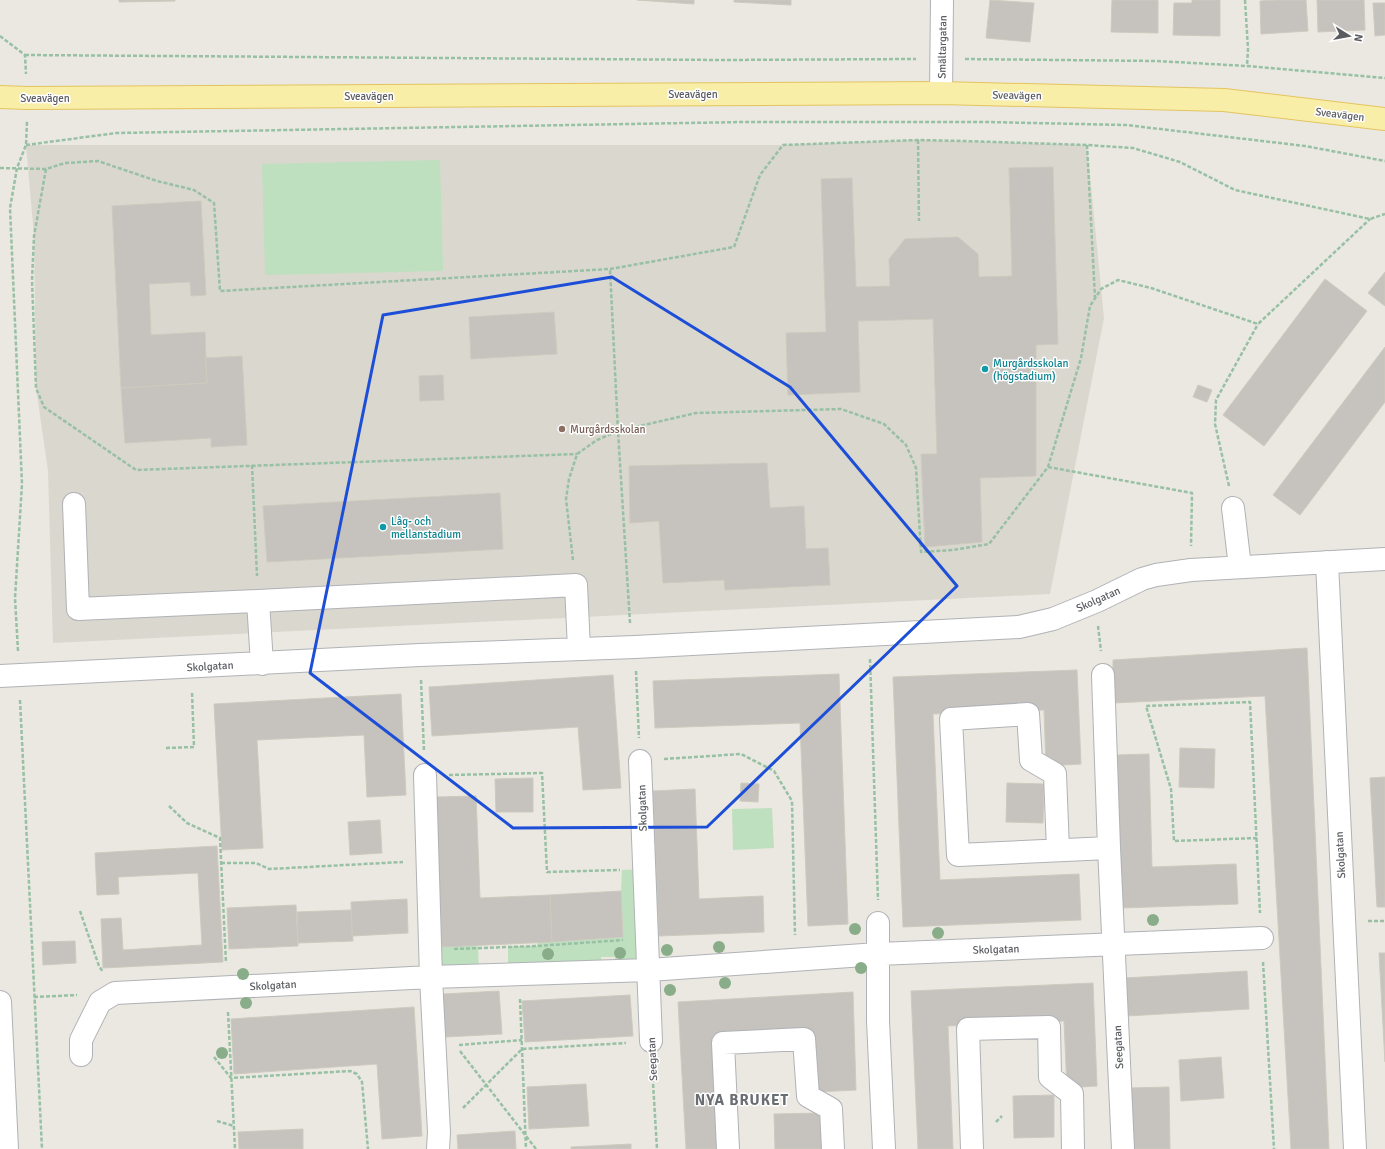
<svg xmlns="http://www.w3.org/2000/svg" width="1385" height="1149" font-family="Signika,sans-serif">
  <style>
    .education { fill: #dad7ce }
    .green { fill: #bee0bf }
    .building { fill: #c6c2bd; stroke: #cecabf }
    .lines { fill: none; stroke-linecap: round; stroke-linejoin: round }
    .minor-casing { stroke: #b0b2b7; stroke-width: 24 }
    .major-casing { stroke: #e4c45f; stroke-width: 24 }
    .path { stroke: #98c0a5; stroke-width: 2.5; stroke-dasharray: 4 2; stroke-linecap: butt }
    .minor { stroke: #fff; stroke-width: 22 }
    .major { stroke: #f8eea8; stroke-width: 22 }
    .tree { fill: #89ad88 }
    .marked { fill: none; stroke: #1d4ed8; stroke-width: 3; stroke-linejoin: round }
    .culture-dot { fill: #0f9aa8; stroke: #fff; stroke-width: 1.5 }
    .education-dot { fill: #8d6e63; stroke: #fff; stroke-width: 1.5 }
    .labels { text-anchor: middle; stroke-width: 3; stroke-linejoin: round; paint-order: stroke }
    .street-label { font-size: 11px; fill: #595b60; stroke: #fff }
    .culture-label { font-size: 11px; fill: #0d838f; stroke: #fff; text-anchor: start }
    .education-label { font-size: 11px; fill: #785e54; stroke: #fff; text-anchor: start }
    .district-label { font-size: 15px; font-weight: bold; letter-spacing: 1px; fill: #6a6d71; stroke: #fff }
  </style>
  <rect width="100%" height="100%" fill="#eae8e0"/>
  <path class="education" d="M 918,140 L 1087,145 L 1104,318 L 1050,594 L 53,643 L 48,471 L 36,388 L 34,236 L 26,145 L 783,145 Z"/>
  <path class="green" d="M 440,160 L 443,271 L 265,275 L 262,164 Z
    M 772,808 L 774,848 L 733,850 L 732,809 Z
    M 644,869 L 649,970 L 616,971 L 615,957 L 601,957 L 602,971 L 508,975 L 508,946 L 537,946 L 537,942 L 623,937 L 621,891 L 622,870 Z
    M 478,945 L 479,976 L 431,977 L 430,947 Z"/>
  <path class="building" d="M 119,0 L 175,0 L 175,1 L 119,2 Z
    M 637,0 L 694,0 L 694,4 Z
    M 734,0 L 791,0 L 791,5 L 734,2 Z
    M 990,0 L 1034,3 L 1030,42 L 986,38 Z
    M 1112,0 L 1158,0 L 1158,33 L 1111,32 Z
    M 1192,0 L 1220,0 L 1220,36 L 1173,35 L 1174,3 L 1192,3 Z
    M 1277,0 L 1306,0 L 1308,31 L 1261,34 L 1260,1 Z
    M 1317,0 L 1364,0 L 1365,30 L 1318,32 Z
    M 1373,3 L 1385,3 L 1385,35 L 1375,36 Z
    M 1053,167 L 1058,344 L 1036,345 L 1036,476 L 980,478 L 982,542 L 925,547 L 921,454 L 937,454 L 933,319 L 858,321 L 860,392 L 788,395 L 786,333 L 826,332 L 821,179 L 852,178 L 856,287 L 890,286 L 889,259 L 905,239 L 958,237 L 978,254 L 979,277 L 1012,276 L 1009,168 Z
    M 201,201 L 206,295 L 191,296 L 190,282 L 149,284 L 151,335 L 205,332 L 207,383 L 121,388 L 112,206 Z
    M 1385,272 L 1385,306 L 1368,293 Z
    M 1325,279 L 1367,311 L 1264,446 L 1223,415 Z
    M 554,312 L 557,354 L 471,359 L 469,317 Z
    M 1385,347 L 1385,402 L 1300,515 L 1273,495 Z
    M 242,356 L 247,445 L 211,447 L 211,438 L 125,443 L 121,388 L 207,383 L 205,358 Z
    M 443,375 L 444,400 L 420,401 L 419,376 Z
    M 1198,385 L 1212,390 L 1207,402 L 1193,397 Z
    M 767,463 L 770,508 L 804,506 L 806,549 L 828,548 L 830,585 L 725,590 L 724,580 L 663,583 L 659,521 L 630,523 L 629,466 Z
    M 500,493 L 503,549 L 267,562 L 263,506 Z
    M 1307,648 L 1329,1149 L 1291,1149 L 1265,696 L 1113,703 L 1113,660 Z
    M 1077,670 L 1081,764 L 1046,766 L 1044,710 L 933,714 L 940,880 L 1079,874 L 1081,920 L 903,927 L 893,677 Z
    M 839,674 L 848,924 L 808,926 L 800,723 L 655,728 L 653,681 Z
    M 613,675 L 621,788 L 583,790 L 578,727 L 432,736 L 429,687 Z
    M 401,694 L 406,795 L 367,797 L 364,735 L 257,740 L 263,848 L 222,850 L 214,704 Z
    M 1180,748 L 1215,749 L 1214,788 L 1179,787 Z
    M 1149,754 L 1152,867 L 1236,864 L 1238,904 L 1121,908 L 1116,755 Z
    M 1385,777 L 1385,907 L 1377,907 L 1370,778 Z
    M 533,778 L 533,812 L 496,812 L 495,779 Z
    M 741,783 L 759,784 L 758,802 L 740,801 Z
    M 1007,783 L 1044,784 L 1043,823 L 1006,822 Z
    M 695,789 L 699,899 L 763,896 L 764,932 L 659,936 L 653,791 Z
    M 476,796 L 480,898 L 550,895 L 552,942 L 442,947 L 436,797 Z
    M 380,820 L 382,853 L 350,855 L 348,822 Z
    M 217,846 L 223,962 L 103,968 L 101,919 L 121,918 L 123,950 L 202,945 L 198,873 L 118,877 L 119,894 L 97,895 L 95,853 Z
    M 621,891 L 623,937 L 552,942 L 550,895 Z
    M 407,899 L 408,933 L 352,936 L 351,902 Z
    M 296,905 L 298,946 L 229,949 L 227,908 Z
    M 351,910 L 353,941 L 298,943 L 297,912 Z
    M 75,941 L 76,963 L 43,965 L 42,942 Z
    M 1379,953 L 1385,953 L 1385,1062 Z
    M 1247,971 L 1249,1009 L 1127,1016 L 1125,978 Z
    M 1093,983 L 1097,1086 L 1067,1088 L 1064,1021 L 948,1026 L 953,1149 L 918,1149 L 911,991 Z
    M 499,991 L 502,1034 L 445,1037 L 443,994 Z
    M 853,992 L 856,1090 L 816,1092 L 814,1034 L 715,1040 L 720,1149 L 686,1149 L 678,1002 Z
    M 630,995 L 633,1036 L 525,1042 L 522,1001 Z
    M 414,1007 L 422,1136 L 382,1139 L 377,1064 L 234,1074 L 231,1019 Z
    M 1221,1057 L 1224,1098 L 1181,1101 L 1179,1060 Z
    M 586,1084 L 589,1126 L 529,1129 L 527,1087 Z
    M 1169,1087 L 1170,1149 L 1130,1149 L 1129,1088 Z
    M 1054,1095 L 1054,1137 L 1014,1138 L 1013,1096 Z
    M 822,1113 L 823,1149 L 775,1149 L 774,1114 Z
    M 303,1129 L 303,1149 L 239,1149 L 238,1132 Z
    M 515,1131 L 516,1149 L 458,1149 L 457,1135 Z
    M 631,1144 L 631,1149 L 571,1149 L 571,1147 Z"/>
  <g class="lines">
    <g class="minor-casing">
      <path id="minor" d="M 941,93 L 942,0
        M 74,504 L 78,609 L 258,601 L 576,585 L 579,649
        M 1233,508 L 1240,567
        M 1327,562 L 1355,1149
        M 258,601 L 262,664
        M 1103,675 L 1109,848 L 1123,1149
        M 0,676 L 420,655 L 635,647 L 1019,627 L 1053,619 L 1097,601 L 1142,579 L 1156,575 L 1191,570 L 1385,559
        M 640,761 L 651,1041
        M 425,775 L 431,977 L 439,1132 L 438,1149
        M 1058,850 L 1055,774 L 1031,760 L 1028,714 L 951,719 L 958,855 L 1109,848
        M 878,923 L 878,1021 L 884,1149
        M 0,1002 L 7,1149
        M 81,1055 L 81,1040 L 100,1002 L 115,993 L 431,977 L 649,970 L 878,954 L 1262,938
        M 728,1149 L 723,1043 L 804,1039 L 808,1096 L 831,1109 L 833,1149
        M 972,1149 L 968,1029 L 1049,1027 L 1050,1077 L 1072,1094 L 1073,1149"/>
    </g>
    <g class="major-casing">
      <path id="major" d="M 0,97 L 27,98 L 941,93 L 1224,100 L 1385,119"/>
    </g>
    <path class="path" d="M 1245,0 L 1248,49 L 1247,66
      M 0,36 L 25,55 L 26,74
      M 25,55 L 724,60 L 916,59
      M 965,59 L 1156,61 L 1247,66 L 1385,78
      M 918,140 L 919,221
      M 26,145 L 116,133 L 743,122 L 986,122 L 1126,125 L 1305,146 L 1385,161
      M 1087,145 L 1095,298
      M 0,168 L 46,169 L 65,163 L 98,161 L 157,181 L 194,190 L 214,203 L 220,291 L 610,269 L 734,247 L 760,175 L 783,145 L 918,140 L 964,141 L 1087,145 L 1133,148 L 1180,162 L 1235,190 L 1370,219 L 1385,214
      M 46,169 L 34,236 L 32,280 L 36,388 L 44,407 L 136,470 L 577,454
      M 252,465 L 257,576
      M 1048,467 L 1192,493 L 1191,546
      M 1229,486 L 1215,424 L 1216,400 L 1258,324
      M 573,560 L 566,499 L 569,479 L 577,454 L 597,440 L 618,431 L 610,269
      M 630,623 L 618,431 L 696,413 L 841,409 L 884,424 L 906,445 L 916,468 L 921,552 L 953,550 L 989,544 L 1048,467 L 1081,358 L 1090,306 L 1101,289 L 1118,280 L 1151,288 L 1258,324 L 1370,219
      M 1098,626 L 1101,651
      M 18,651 L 15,598 L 22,484 L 10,208 L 17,168 L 26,145 L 27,121
      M 870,659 L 878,900
      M 636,671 L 639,738
      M 421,680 L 424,751
      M 20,700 L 42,1149
      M 166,748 L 194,747 L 192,692
      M 664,759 L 741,754 L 774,771 L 792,801 L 795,935
      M 449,775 L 542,773 L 547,872 L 620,870
      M 169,806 L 187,823 L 220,838 L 226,963
      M 1257,838 L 1174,841 L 1171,789 L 1146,706 L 1250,702 L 1260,913
      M 221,863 L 256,863 L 269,869 L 403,862
      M 80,911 L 99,966 L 103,972
      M 1368,921 L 1385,921
      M 454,949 L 537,946 L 623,940
      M 1263,962 L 1274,1149
      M 34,997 L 77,995
      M 520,999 L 526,1149
      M 228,1012 L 235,1149
      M 459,1045 L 522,1040
      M 460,1051 L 536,1149
      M 214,1057 L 231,1078 L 350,1071 L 357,1074 L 362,1082 L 368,1149
      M 652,1066 L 657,1149
      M 463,1108 L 522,1049 L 626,1043
      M 217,1121 L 234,1126
      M 996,1122 L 1002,1116"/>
    <use href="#minor" class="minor"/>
    <use href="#major" class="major"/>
  </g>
  <g class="tree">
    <circle cx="1153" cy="920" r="6"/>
    <circle cx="855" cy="929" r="6"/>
    <circle cx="938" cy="933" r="6"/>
    <circle cx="719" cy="947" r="6"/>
    <circle cx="667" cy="950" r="6"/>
    <circle cx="620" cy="953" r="6"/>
    <circle cx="548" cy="954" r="6"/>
    <circle cx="861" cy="968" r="6"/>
    <circle cx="243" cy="974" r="6"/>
    <circle cx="725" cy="983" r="6"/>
    <circle cx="670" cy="990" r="6"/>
    <circle cx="246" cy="1003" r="6"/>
    <circle cx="222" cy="1053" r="6"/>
  </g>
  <path class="marked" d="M 612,277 L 790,387 L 957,586 L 707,827 L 513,828 L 310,673 L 383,315 Z"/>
  <g class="culture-dot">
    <circle cx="985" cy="369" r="4"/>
    <circle cx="383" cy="527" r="4"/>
  </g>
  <circle class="education-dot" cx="562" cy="429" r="4"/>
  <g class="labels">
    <g class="street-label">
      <text transform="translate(942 47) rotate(-89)" y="4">Smältargatan</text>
      <text x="693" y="98">Sveavägen</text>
      <text transform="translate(1017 95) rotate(1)" y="4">Sveavägen</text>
      <text x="369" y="100">Sveavägen</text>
      <text x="45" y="102">Sveavägen</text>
      <text transform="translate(1340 114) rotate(7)" y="4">Sveavägen</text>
      <text transform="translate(1098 599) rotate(-24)" y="4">Skolgatan</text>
      <text transform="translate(210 666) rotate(-3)" y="4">Skolgatan</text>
      <text transform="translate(642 808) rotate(-92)" y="4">Skolgatan</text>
      <text transform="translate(1340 855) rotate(-93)" y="4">Skolgatan</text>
      <text transform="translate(996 949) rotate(-2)" y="4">Skolgatan</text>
      <text transform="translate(273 985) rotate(-3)" y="4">Skolgatan</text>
      <text transform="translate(1118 1047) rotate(-93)" y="4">Seegatan</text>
      <text transform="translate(652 1059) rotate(-93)" y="4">Seegatan</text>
    </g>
    <g class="culture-label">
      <text x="993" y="367">Murgårdsskolan<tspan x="993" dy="13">(högstadium)</tspan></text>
      <text x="391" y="525">Låg- och<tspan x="391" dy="13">mellanstadium</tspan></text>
    </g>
    <g class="education-label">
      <text x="570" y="433">Murgårdsskolan</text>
    </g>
    <g class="district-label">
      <text x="742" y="1105">NYA BRUKET</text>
    </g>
  </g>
  <g transform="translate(1349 36) rotate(101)" stroke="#ffffff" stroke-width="3" paint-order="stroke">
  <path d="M0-3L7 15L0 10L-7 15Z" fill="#595b60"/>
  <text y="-6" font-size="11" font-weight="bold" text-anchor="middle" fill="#595b60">N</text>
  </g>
</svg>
